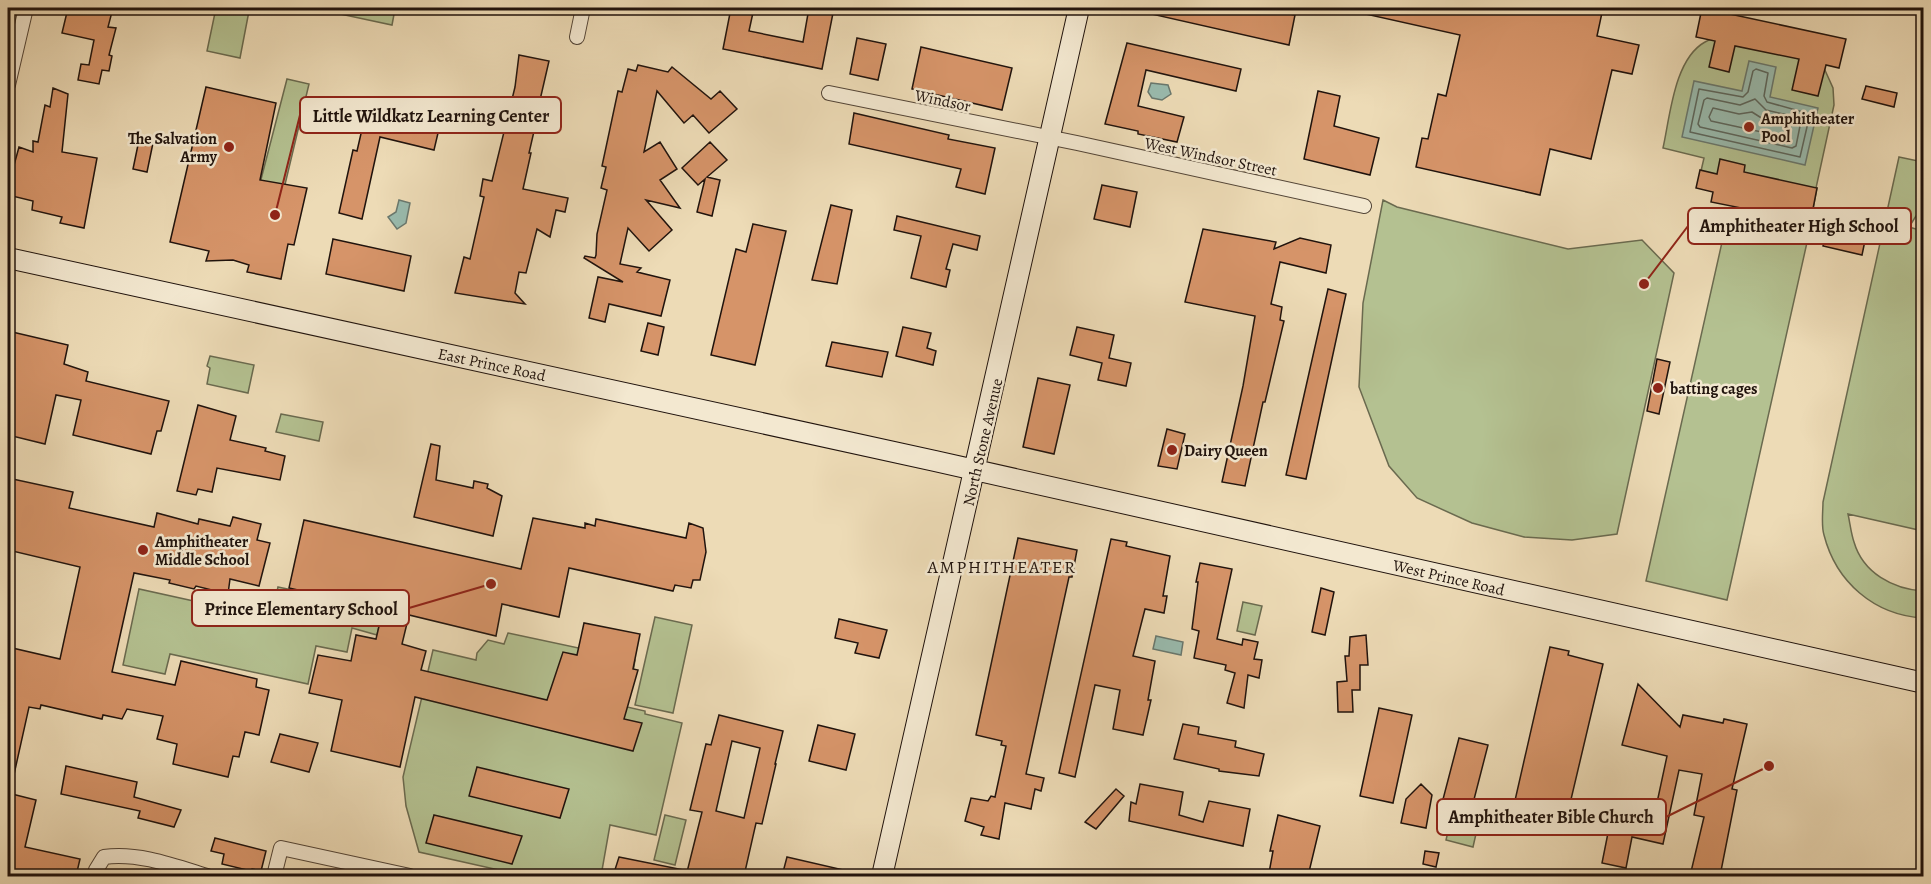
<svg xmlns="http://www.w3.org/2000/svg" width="1931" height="884" font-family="Alegreya,serif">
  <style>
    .green { fill: #b4c191; stroke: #6a6a4f; stroke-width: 1.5 }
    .water { fill: #99bbae; stroke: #69786e; stroke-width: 1.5 }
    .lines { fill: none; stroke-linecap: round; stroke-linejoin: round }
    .shore { stroke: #5c675e; stroke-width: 1.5 }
    .building { fill: #d69469; stroke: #20130d; stroke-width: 1.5; fill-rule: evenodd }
    .street-casing { stroke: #534537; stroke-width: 16 }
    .secondary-casing { stroke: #20130d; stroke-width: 22 }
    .street { stroke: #f3e8d0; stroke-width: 14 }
    .secondary { stroke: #f3e8d0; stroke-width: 20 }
    .poi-dot { fill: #8f2418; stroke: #f3e8d0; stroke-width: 2 }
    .labels { text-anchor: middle; stroke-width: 5; stroke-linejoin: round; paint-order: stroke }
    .street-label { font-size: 16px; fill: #20130d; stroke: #f3e8d0 }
    .poi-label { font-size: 16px; font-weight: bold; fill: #20130d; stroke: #f3e8d0; text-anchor: start }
    .neighbourhood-label { font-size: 18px; letter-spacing: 1.5px; fill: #20130d; stroke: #f3e8d0 }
    .leader { fill: none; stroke: #8f2418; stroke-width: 2 }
    .callout-dot { fill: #8f2418; stroke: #f3e8d0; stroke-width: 2 }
    .callout { fill: #f3e8d0; stroke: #8f2418; stroke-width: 2 }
    .callout-label { font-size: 18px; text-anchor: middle; font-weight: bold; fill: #20130d }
  </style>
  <rect width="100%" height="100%" fill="#eddbb6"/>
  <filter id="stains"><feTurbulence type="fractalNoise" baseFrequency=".00333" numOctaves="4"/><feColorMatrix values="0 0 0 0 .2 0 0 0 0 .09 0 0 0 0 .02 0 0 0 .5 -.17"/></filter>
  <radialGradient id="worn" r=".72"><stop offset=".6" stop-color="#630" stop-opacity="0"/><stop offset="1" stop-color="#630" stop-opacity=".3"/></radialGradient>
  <path class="green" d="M 216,8 L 231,8 L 249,11 L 240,58 L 207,51 Z
    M 341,8 L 389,8 L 395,9 L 392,25 L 340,14 Z
    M 1732,35 L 1824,68 L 1833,88 L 1834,105 L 1816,188 L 1817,188 L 1812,214 L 1802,212 L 1801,217 L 1762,209 L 1761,212 L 1747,209 L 1713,192 L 1701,171 L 1704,158 L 1663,148 C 1670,117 1674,59 1705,42 C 1713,37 1723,37 1732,35 Z
    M 287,79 L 309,84 L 282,197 L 258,191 Z
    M 1899,157 L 1923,162 L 1919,181 L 1923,179 L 1923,209 L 1916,216 L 1909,227 L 1923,231 L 1923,531 L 1848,514 C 1850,523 1851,533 1854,542 C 1863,573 1893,589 1923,591 L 1923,618 C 1874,615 1836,582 1824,535 C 1821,525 1823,512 1823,502 Z
    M 1383,200 L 1397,207 L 1568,249 L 1642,240 L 1674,273 L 1617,534 L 1572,540 L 1524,537 L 1472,523 L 1417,498 L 1389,466 L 1359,387 L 1363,303 Z
    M 1727,220 L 1808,238 L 1727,600 L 1646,581 Z
    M 210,356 L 254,365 L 248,393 L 207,384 L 210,368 L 207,366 Z
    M 281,414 L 323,422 L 319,441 L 276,432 Z
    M 278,587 L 383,609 L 377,635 L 352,628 L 347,652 L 316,646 L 308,684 L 170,654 L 165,674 L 123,665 L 139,589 L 271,618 Z
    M 1243,602 L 1262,606 L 1255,635 L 1237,631 Z
    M 655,617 L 692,625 L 673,713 L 635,705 Z
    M 508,633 L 635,660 L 627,707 L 645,711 L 645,714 L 682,723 L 656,835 L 610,825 L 601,876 L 526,876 L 419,852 L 406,806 L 403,777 L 433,650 L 476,660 L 477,653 L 488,640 L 504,644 Z
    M 665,815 L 686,820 L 675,865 L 654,860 Z
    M 1451,819 L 1478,825 L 1473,847 L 1446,840 Z"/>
  <path class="water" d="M 1749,61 L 1776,67 L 1770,97 L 1818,108 L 1805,165 L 1682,137 L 1694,81 L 1742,91 Z
    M 1151,83 L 1168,85 L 1171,94 L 1162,100 L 1152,98 L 1148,92 Z
    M 399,200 L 410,203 L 406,223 L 397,229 L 388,217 L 396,212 Z
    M 1156,636 L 1183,642 L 1181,655 L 1153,649 Z"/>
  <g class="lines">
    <path class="shore" d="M 1756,69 L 1768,73 L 1764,96 L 1767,102 L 1810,114 L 1800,157 L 1690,132 L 1699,89 L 1743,97 L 1748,92 L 1753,71 Z
      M 1707,98 L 1740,105 L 1755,99 L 1766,110 L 1800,118 L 1801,121 L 1796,146 L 1792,148 L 1700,127 L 1698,124 L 1704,100 Z
      M 1713,108 L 1739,114 L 1752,112 L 1763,119 L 1789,125 L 1789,135 L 1785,137 L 1711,121 L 1709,117 Z"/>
  </g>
  <path class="building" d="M 68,8 L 113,8 L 108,27 L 116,28 L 109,55 L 112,56 L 109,71 L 102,70 L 99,84 L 78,80 L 81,64 L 89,65 L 94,40 L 62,33 Z
    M 731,8 L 754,8 L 749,31 L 803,42 L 809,8 L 834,8 L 822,69 L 723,49 Z
    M 1147,8 L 1260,8 L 1295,15 L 1289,45 L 1147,13 Z
    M 1362,8 L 1474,8 L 1497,13 L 1497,8 L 1603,8 L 1597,36 L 1639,45 L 1632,74 L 1612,70 L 1591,159 L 1550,149 L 1540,195 L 1416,167 L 1422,138 L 1428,139 L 1438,94 L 1446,96 L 1460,35 L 1361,13 Z
    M 1702,8 L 1846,39 L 1839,68 L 1826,65 L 1818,96 L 1792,90 L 1799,59 L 1735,46 L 1729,72 L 1709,67 L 1715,41 L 1696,37 Z
    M 857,38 L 886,44 L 878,80 L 850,74 Z
    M 1127,43 L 1241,69 L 1236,91 L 1146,70 L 1138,106 L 1184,117 L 1177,142 L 1138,134 L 1138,131 L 1105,124 Z
    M 921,47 L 1012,68 L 1002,110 L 912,89 Z
    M 519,55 L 549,61 L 534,126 L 535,127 L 529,153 L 531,153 L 523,189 L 568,198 L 565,212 L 556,210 L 550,237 L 537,229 L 526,273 L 519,272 L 515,293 L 525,304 L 455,293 L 464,257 L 470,259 L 484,197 L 480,196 L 483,179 L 492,181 L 515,87 Z
    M 638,65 L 668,72 L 672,67 L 711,99 L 720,91 L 737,109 L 709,133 L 693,115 L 684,123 L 657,91 L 644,152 L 660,142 L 677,169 L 660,180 L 680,208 L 646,200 L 672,230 L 649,251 L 628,228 L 620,264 L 641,268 L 637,272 L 670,280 L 661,316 L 609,304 L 605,322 L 589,318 L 598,277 L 623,282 L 584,258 L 585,256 L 595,258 L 596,255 L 597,234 L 607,190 L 601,188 L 606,167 L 602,166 L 618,91 L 622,92 L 628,69 L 636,71 Z
    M 1866,86 L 1897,93 L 1894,107 L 1862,99 Z
    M 206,87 L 276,103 L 260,180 L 307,188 L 294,245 L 288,244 L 281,279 L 247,272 L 249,265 L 233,260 L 206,261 L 209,251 L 170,242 Z
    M 53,88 L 68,94 L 62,152 L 97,158 L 84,228 L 60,223 L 62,217 L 32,210 L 33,201 L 8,195 L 8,187 L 19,147 L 33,152 L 33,141 L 38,142 L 45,105 L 50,107 Z
    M 1318,91 L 1340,96 L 1334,126 L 1379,138 L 1370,175 L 1304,159 Z
    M 369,99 L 442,116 L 434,150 L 380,137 L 362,219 L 339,213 L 353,150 L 357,151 Z
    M 854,113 L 949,135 L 948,139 L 995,148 L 985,194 L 956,187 L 961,169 L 849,144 Z
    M 139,140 L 153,143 L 147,172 L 133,169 Z
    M 710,142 L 727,160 L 707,177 L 720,180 L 712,216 L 697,212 L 705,179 L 698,185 L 682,168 Z
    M 1720,159 L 1745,165 L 1744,172 L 1817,188 L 1812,214 L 1802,212 L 1801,217 L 1762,209 L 1761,212 L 1711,202 L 1713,192 L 1696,188 L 1700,170 L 1717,174 Z
    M 1102,185 L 1137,192 L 1130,227 L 1094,219 Z
    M 831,205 L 852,210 L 837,284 L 812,280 Z
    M 897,216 L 980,236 L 977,250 L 953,244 L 946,269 L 950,270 L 946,287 L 911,278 L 921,236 L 894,230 Z
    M 1828,223 L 1867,231 L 1862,255 L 1823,246 Z
    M 753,224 L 786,231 L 755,365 L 711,355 L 736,249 L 746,252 Z
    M 1203,229 L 1276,242 L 1274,249 L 1300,238 L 1331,245 L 1326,273 L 1280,262 L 1271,304 L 1282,307 L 1280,320 L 1284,321 L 1265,402 L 1263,402 L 1245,486 L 1222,482 L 1243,386 L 1255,316 L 1185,302 Z
    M 333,239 L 411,256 L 404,291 L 326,274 Z
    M 1328,289 L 1346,294 L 1306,479 L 1286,475 Z
    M 648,323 L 664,327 L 658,355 L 641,351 Z
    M 903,327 L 931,333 L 927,348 L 936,351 L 933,365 L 896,356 Z
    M 1077,327 L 1114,335 L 1109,358 L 1131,363 L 1126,386 L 1098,380 L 1102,363 L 1070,355 Z
    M 8,331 L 68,345 L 64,364 L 88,372 L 86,381 L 169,401 L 161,431 L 157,431 L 151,454 L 73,435 L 81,400 L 56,395 L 45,444 L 8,435 Z
    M 832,342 L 888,352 L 882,377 L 826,366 Z
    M 1657,359 L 1670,362 L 1659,414 L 1647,411 Z
    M 1038,378 L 1070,385 L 1054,454 L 1023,447 Z
    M 198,405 L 236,416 L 230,440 L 266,448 L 265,451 L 285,456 L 280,480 L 217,468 L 212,492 L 198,489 L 196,495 L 177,491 Z
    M 1167,429 L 1185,434 L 1177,469 L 1158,466 Z
    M 431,444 L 440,446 L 436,480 L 473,488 L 474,481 L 488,484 L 487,488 L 502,496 L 493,536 L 414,517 Z
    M 8,478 L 73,492 L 69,508 L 154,527 L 157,513 L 198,524 L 199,519 L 230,526 L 233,517 L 261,524 L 257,540 L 270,543 L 259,586 L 230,579 L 228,594 L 196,586 L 194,589 L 169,583 L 170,580 L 134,573 L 112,672 L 175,685 L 181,661 L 257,679 L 256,687 L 269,690 L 259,735 L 245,732 L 239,757 L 233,756 L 228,777 L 173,764 L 177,744 L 157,739 L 163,716 L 127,709 L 122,719 L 103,715 L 102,719 L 41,705 L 40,709 L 29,707 L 13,779 L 8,778 L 8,647 L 60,659 L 80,567 L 8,550 Z
    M 533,518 L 585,528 L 585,523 L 595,526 L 596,519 L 686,538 L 689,523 L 703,528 L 706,552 L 700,580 L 693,580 L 691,588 L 675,585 L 673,591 L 569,568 L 559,617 L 502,604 L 496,636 L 409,615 L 402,644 L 426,651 L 421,670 L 547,700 L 563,652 L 577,655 L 584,623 L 640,634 L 633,669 L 638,670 L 624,719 L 642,723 L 633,751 L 415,697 L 400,767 L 331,751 L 342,700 L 309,693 L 318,655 L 351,661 L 356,635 L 376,639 L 383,609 L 289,588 L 304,520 L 521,569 Z
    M 1018,538 L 1077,550 L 1072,577 L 1069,577 L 1026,774 L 1044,778 L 1041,791 L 1035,789 L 1031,809 L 1005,803 L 999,839 L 981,835 L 984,827 L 965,821 L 971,798 L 988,801 L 991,796 L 995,797 L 1006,746 L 1001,745 L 1002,741 L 976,735 Z
    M 1111,539 L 1127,542 L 1126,546 L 1170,556 L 1163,596 L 1167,596 L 1164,613 L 1145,609 L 1133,656 L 1155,661 L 1148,700 L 1151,700 L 1143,735 L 1113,729 L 1120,690 L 1095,685 L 1075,777 L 1059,773 Z
    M 1200,563 L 1232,569 L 1217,639 L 1242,645 L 1243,639 L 1258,642 L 1254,659 L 1262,660 L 1259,678 L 1248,675 L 1244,708 L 1227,703 L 1235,673 L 1225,670 L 1226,665 L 1194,658 L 1199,631 L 1192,629 L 1198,582 L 1196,582 Z
    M 1321,588 L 1334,592 L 1325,635 L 1312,632 Z
    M 839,619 L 887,630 L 879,658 L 855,653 L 858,643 L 835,638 Z
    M 1366,635 L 1368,665 L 1360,665 L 1360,690 L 1352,690 L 1353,712 L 1338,712 L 1337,682 L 1347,681 L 1345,656 L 1349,656 L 1350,637 Z
    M 1550,647 L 1569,651 L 1568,655 L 1603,664 L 1564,829 L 1531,820 L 1531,822 L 1511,818 Z
    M 1638,684 L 1680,727 L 1683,715 L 1723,723 L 1724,719 L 1747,724 L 1732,789 L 1737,790 L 1720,876 L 1690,876 L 1704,817 L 1694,815 L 1702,774 L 1679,770 L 1663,844 L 1632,837 L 1626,868 L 1602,863 L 1614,803 L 1655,812 L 1667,756 L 1622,745 Z
    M 1379,708 L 1412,715 L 1393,803 L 1360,796 Z
    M 719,715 L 783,731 L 775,764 L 776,764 L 762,824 L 756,823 L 744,876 L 686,876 L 702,812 L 690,810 L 706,744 L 711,745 ZM 732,741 L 760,748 L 744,818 L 716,811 Z
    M 1183,724 L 1199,727 L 1198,734 L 1236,741 L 1235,747 L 1264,754 L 1259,776 L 1219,771 L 1219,769 L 1174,759 Z
    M 818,725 L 855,734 L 846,770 L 809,761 Z
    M 280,734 L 318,743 L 309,772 L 271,762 Z
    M 1459,738 L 1488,745 L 1470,815 L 1441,807 Z
    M 66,766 L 137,782 L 134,797 L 181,810 L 174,827 L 138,818 L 140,811 L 61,794 Z
    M 477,767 L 569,789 L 560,818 L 469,796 Z
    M 1140,784 L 1183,792 L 1179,815 L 1203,822 L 1209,801 L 1250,809 L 1243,846 L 1129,821 L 1131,802 L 1136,804 Z
    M 1421,784 L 1432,795 L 1426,828 L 1401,823 L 1406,799 Z
    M 1116,789 L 1124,796 L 1096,829 L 1085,822 Z
    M 8,793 L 36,800 L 25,847 L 80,859 L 76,876 L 8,876 Z
    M 434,815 L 522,836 L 512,864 L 426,843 Z
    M 1278,815 L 1320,826 L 1308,876 L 1283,876 L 1269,873 L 1273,851 L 1270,851 Z
    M 215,838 L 266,851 L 261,871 L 252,869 L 251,871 L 222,864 L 224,854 L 211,851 Z
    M 1425,851 L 1439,853 L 1436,867 L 1423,864 Z
    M 619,857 L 684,870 L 683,876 L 613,876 Z
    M 787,857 L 848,871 L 848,876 L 782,876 Z"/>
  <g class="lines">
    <g class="street-casing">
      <path id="street" d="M 577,37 L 583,8
        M 8,85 L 26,8
        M 829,93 L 1077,143 L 1364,206
        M 94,876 L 96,870 L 104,857 C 138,852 175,866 207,876
        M 274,876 L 281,848 L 410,876"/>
    </g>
    <g class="secondary-casing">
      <path id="secondary" d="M 8,258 L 935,461 L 1924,683
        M 882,876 L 1079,8"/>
    </g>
    <use href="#street" class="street"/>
    <use href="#secondary" class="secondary"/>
  </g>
  <g class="poi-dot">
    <circle cx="1749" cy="127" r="6"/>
    <circle cx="229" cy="147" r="6"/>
    <circle cx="1658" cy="388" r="6"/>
    <circle cx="1172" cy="450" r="6"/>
    <circle cx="143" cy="550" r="6"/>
  </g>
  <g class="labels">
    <g class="street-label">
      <text transform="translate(943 100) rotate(12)" y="6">Windsor</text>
      <text transform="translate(1211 156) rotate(12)" y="6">West Windsor Street</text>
      <text transform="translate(492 364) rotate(12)" y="6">East Prince Road</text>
      <text transform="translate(982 442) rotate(-77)" y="6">North Stone Avenue</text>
      <text transform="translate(1449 577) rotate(13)" y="6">West Prince Road</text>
    </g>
    <g class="poi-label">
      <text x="1761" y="124">Amphitheater<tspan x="1761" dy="18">Pool</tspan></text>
      <text x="217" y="144" text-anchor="end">The Salvation<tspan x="217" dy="18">Army</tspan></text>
      <text x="1670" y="394">batting cages</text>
      <text x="1184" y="456">Dairy Queen</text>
      <text x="155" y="547">Amphitheater<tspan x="155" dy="18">Middle School</tspan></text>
    </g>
    <g class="neighbourhood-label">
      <text x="1002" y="573">AMPHITHEATER</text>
    </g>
  </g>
  <path class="leader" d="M275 215L300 115M1644 284L1688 226M491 584L409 608M1769 766L1666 817"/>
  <g class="callout-dot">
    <circle cx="275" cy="215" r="6"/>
    <circle cx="1644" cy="284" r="6"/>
    <circle cx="491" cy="584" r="6"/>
    <circle cx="1769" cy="766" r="6"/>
  </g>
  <g class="callout">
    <rect x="300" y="97" width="261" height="36" rx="6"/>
    <rect x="1688" y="208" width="223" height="36" rx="6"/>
    <rect x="192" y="590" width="217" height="36" rx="6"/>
    <rect x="1437" y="799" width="229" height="36" rx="6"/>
  </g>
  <g class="callout-label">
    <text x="431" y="122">Little Wildkatz Learning Center</text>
    <text x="1799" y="232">Amphitheater High School</text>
    <text x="301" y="615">Prince Elementary School</text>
    <text x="1551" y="823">Amphitheater Bible Church</text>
  </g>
  <rect width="1931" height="884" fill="none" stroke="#eddbb6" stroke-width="30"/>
  <rect x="9" y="9" width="1913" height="866" fill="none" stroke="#20130d" stroke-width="3"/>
  <rect x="15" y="15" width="1901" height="854" fill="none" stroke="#20130d" stroke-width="1.5"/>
  <rect width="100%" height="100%" filter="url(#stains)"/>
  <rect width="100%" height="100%" fill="url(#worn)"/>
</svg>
